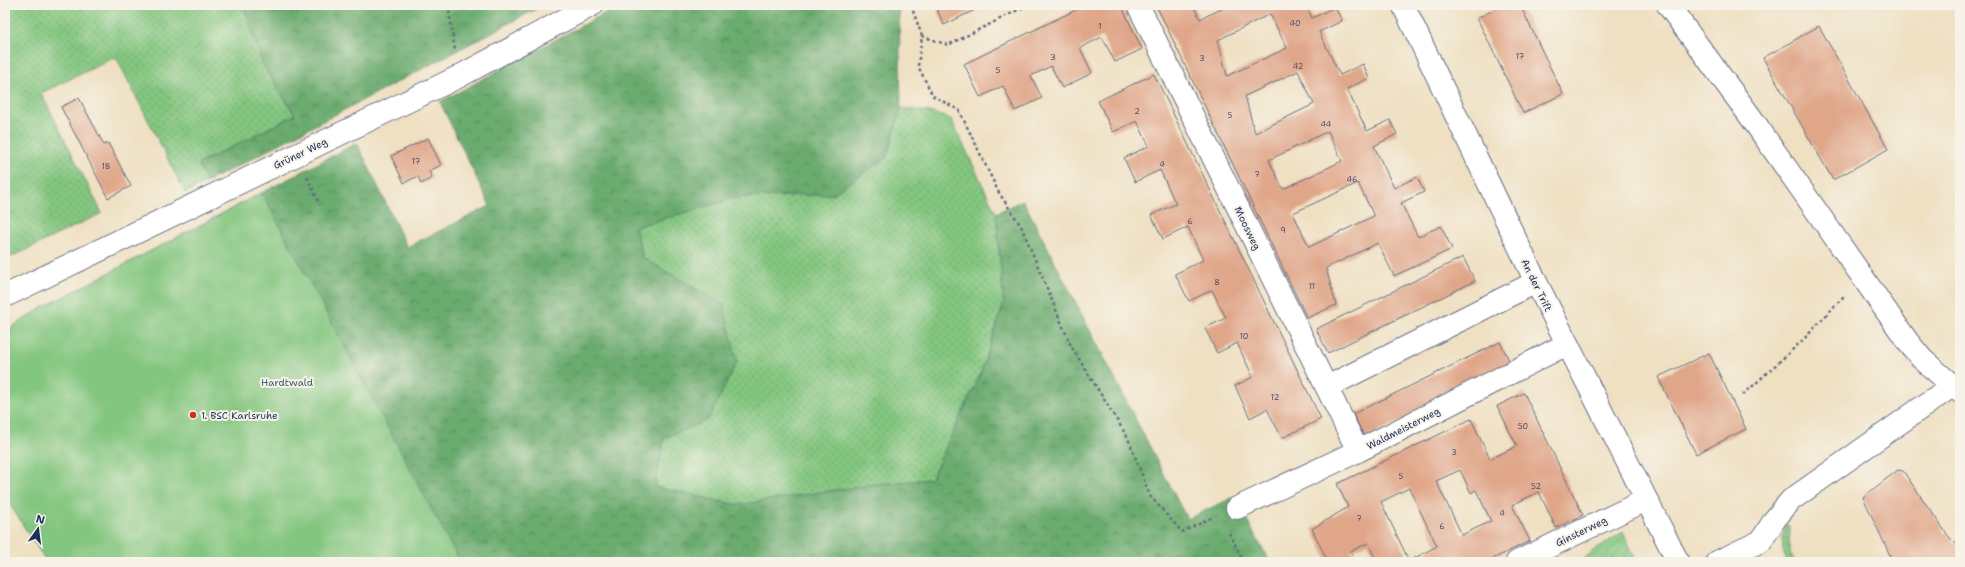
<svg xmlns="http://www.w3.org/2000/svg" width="1965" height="567" font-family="'Shantell Sans',sans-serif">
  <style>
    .grass { fill: url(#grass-dots); stroke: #4f7a6e }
    .forest { fill: url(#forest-crowns); stroke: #426d66 }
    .garden { fill: url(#garden-furrows); stroke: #4f7a6e }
    .pitch { fill: #83c67f; stroke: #4f7a6e }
    .building { fill: #e0a689; fill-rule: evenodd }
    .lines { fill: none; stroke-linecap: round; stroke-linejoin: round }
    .minor-casing { stroke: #656d81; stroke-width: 24 }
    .path { stroke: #656d81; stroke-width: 2.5; stroke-dasharray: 3 3; stroke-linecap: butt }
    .minor { stroke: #fff; stroke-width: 22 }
    .poi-dot { fill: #c8321e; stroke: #f7f3e8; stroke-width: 1.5 }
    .labels { text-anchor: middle; stroke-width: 4; stroke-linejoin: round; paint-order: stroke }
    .number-label { font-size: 8px; fill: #4c4d69 }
    .street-label { font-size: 10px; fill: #1b2f5e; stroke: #f7f3e8 }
    .park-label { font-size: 10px; fill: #3a5c68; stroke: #f7f3e8 }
    .poi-label { font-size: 10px; fill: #1b2f5e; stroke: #f7f3e8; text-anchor: start }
  </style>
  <defs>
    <pattern id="grass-dots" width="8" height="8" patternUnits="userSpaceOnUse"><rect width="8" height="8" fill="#83c67f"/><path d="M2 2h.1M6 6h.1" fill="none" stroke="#6aa16b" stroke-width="1.8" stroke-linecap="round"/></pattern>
    <pattern id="forest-crowns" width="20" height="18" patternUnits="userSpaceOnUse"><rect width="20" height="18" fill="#6aab6e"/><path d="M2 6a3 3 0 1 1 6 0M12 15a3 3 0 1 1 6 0" fill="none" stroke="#568c5e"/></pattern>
    <pattern id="garden-furrows" width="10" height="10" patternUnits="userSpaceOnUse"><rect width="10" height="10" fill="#83c67f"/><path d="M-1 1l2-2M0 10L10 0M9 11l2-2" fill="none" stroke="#6aa16b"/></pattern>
  </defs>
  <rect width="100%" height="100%" fill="#f7f3e8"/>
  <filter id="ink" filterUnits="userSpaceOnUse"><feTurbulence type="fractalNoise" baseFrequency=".025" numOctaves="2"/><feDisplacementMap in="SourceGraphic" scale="8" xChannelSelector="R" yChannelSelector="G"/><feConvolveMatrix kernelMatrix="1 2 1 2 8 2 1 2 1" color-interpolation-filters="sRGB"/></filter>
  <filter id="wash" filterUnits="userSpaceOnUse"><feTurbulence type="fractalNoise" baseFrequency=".012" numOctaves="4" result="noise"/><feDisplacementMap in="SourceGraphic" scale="16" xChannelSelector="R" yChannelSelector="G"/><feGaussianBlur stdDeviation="0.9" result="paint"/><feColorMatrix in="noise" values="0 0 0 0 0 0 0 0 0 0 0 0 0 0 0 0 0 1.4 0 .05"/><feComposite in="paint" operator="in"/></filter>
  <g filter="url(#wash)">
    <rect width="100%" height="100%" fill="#efe0c2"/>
    <path class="grass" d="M 5,5 L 244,5 L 262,63 L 295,115 L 198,164 L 207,182 L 185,193 L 116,57 L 41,93 L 102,213 L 5,260 Z
      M 901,108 L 930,112 L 951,119 L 996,213 L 1004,303 L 980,375 L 931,479 L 869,485 L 737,505 L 655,487 L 664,438 L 708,420 L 724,305 L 643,258 L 635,227 L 735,198 L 833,194 L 886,157 Z
      M 1786,524 L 1790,526 L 1789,551 L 1795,562 L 1787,562 C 1780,547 1782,540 1786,524 Z"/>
    <path class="forest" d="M 244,5 L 544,5 L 207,182 L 198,164 L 295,115 L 262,63 Z
      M 620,5 L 899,5 L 901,108 L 887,157 L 833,194 L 735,198 L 635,227 L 643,258 L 724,305 L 737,362 L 708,420 L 664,438 L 655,487 L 737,505 L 869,485 L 931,479 L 980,375 L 1004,303 L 996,213 L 1023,200 L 1187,519 L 1234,497 L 1270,562 L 47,562 L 5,497 L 5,332 L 40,309 L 357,143 L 407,247 L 490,206 L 440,102 Z"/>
    <path class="garden" d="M 1623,532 L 1637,562 L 1581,562 L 1594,550 Z"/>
    <path class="pitch" d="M 262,193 L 460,562 L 47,562 L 5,497 L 5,332 L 40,309 Z"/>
    <g id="blocks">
      <path class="building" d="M 935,5 L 985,5 L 944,25 Z
        M 1086,5 L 1121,5 L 1142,49 L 1115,62 L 1102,37 L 1080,48 L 1092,73 L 1062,88 L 1051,66 L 1031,76 L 1042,98 L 1015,111 L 1003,86 L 980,97 L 964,64 Z
        M 1156,5 L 1193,5 L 1200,19 L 1230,5 L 1306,5 L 1312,18 L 1335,7 L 1342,21 L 1319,32 L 1340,75 L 1363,64 L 1369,78 L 1347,89 L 1367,131 L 1390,120 L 1397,134 L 1374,146 L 1394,188 L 1417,177 L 1424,192 L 1401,203 L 1418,237 L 1441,226 L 1452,249 L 1394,276 L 1378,243 L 1351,256 L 1326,268 L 1336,305 L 1307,318 ZM 1270,14 L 1287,48 L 1227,76 L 1218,40 ZM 1298,71 L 1314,104 L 1255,133 L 1245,96 ZM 1328,131 L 1342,161 L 1283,189 L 1269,160 ZM 1358,183 L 1374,216 L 1309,247 L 1293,213 Z
        M 1503,5 L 1520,5 L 1563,94 L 1523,113 L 1477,18 Z
        M 1819,26 L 1888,149 L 1833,180 L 1763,58 Z
        M 1154,74 L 1321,419 L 1282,438 L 1267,409 L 1250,418 L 1235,386 L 1253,377 L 1237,343 L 1217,353 L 1205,328 L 1226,318 L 1212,290 L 1189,301 L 1175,274 L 1203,260 L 1188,227 L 1163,239 L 1151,215 L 1176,204 L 1160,170 L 1135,182 L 1124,158 L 1149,146 L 1137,121 L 1113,132 L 1098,101 Z
        M 79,98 L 104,145 L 108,143 L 131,186 L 108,198 L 61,107 Z
        M 428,138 L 441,165 L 429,171 L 432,178 L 421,184 L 418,176 L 404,183 L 391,156 Z
        M 1463,257 L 1475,281 L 1328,353 L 1316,329 Z
        M 1500,342 L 1512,366 L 1365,438 L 1353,414 Z
        M 1709,353 L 1746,429 L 1696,454 L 1658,377 Z
        M 1524,393 L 1583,515 L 1556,528 L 1539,492 L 1512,505 L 1530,541 L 1486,562 L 1377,562 L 1368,543 L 1351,551 L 1356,562 L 1328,562 L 1312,529 L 1348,507 L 1337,484 L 1471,419 L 1490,459 L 1517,446 L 1497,406 ZM 1460,470 L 1471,493 L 1476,490 L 1491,521 L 1462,535 L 1436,481 ZM 1409,488 L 1437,546 L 1409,561 L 1381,502 Z
        M 1898,470 L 1903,471 L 1949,537 L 1960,548 L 1960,562 L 1893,562 L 1863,497 Z"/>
    </g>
  </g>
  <g filter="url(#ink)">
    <use href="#blocks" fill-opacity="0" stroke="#656d81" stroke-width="1"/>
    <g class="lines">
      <g class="minor-casing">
        <path id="minor" d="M 1138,5 L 1358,451
          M 1403,5 L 1536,282 L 1678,562
          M 1668,5 L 1750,116 L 1908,342 L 1922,359 L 1960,392
          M 5,296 L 458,77 L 592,5
          M 1327,387 L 1536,282
          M 1237,508 L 1358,451 L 1567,344
          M 1517,562 L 1646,500
          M 1717,562 L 1761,541 L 1775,519 L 1791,500 L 1952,386"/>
      </g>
      <path class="path" d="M 448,5 L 455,50
        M 911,5 L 922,36 L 918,66 L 933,96 L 959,110 L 999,193 L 1021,226 L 1071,346 L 1128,438 L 1150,496 L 1182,532 L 1213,517
        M 922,36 L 948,45 L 1028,5
        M 307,177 L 320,205
        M 1743,395 L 1804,339 L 1844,296
        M 1229,533 L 1244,562"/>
      <use href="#minor" class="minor"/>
    </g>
  </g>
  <circle class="poi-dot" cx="193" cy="415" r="4"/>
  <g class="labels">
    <g class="number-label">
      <text x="1295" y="26">40</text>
      <text x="1100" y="29">1</text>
      <text x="1520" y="59">17</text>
      <text x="1053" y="60">3</text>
      <text x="1202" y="61">3</text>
      <text x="1298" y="69">42</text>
      <text x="998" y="73">5</text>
      <text x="1137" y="114">2</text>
      <text x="1230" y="118">5</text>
      <text x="1326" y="127">44</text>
      <text x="416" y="164">17</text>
      <text x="1162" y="167">4</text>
      <text x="106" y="169">18</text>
      <text x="1257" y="177">7</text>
      <text x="1352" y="182">46</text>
      <text x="1190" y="224">6</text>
      <text x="1283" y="233">9</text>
      <text x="1217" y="285">8</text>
      <text x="1312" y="289">11</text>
      <text x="1244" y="339">10</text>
      <text x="1275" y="400">12</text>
      <text x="1523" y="429">50</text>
      <text x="1454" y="455">3</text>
      <text x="1401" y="479">5</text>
      <text x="1536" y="489">52</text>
      <text x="1502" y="516">4</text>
      <text x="1359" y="521">7</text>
      <text x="1442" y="529">6</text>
    </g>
    <g class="street-label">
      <text transform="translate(300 153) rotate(-26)" y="4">Grüner Weg</text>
      <text transform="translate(1248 228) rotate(64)" y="4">Moosweg</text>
      <text transform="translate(1537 285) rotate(64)" y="4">An der Trift</text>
      <text transform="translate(1403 428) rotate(-27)" y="4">Waldmeisterweg</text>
      <text transform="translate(1581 531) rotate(-26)" y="4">Ginsterweg</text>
    </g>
    <g class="park-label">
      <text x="287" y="386">Hardtwald</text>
    </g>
    <g class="poi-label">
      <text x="201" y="419">1. BSC Karlsruhe</text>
    </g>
  </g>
  <rect width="1965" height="567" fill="none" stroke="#f7f3e8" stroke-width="20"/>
  <g transform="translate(38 529) rotate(14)" stroke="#f7f3e8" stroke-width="3" paint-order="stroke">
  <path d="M0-3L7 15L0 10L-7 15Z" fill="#1b2f5e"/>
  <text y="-6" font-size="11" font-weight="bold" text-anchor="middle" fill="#1b2f5e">N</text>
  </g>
</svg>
